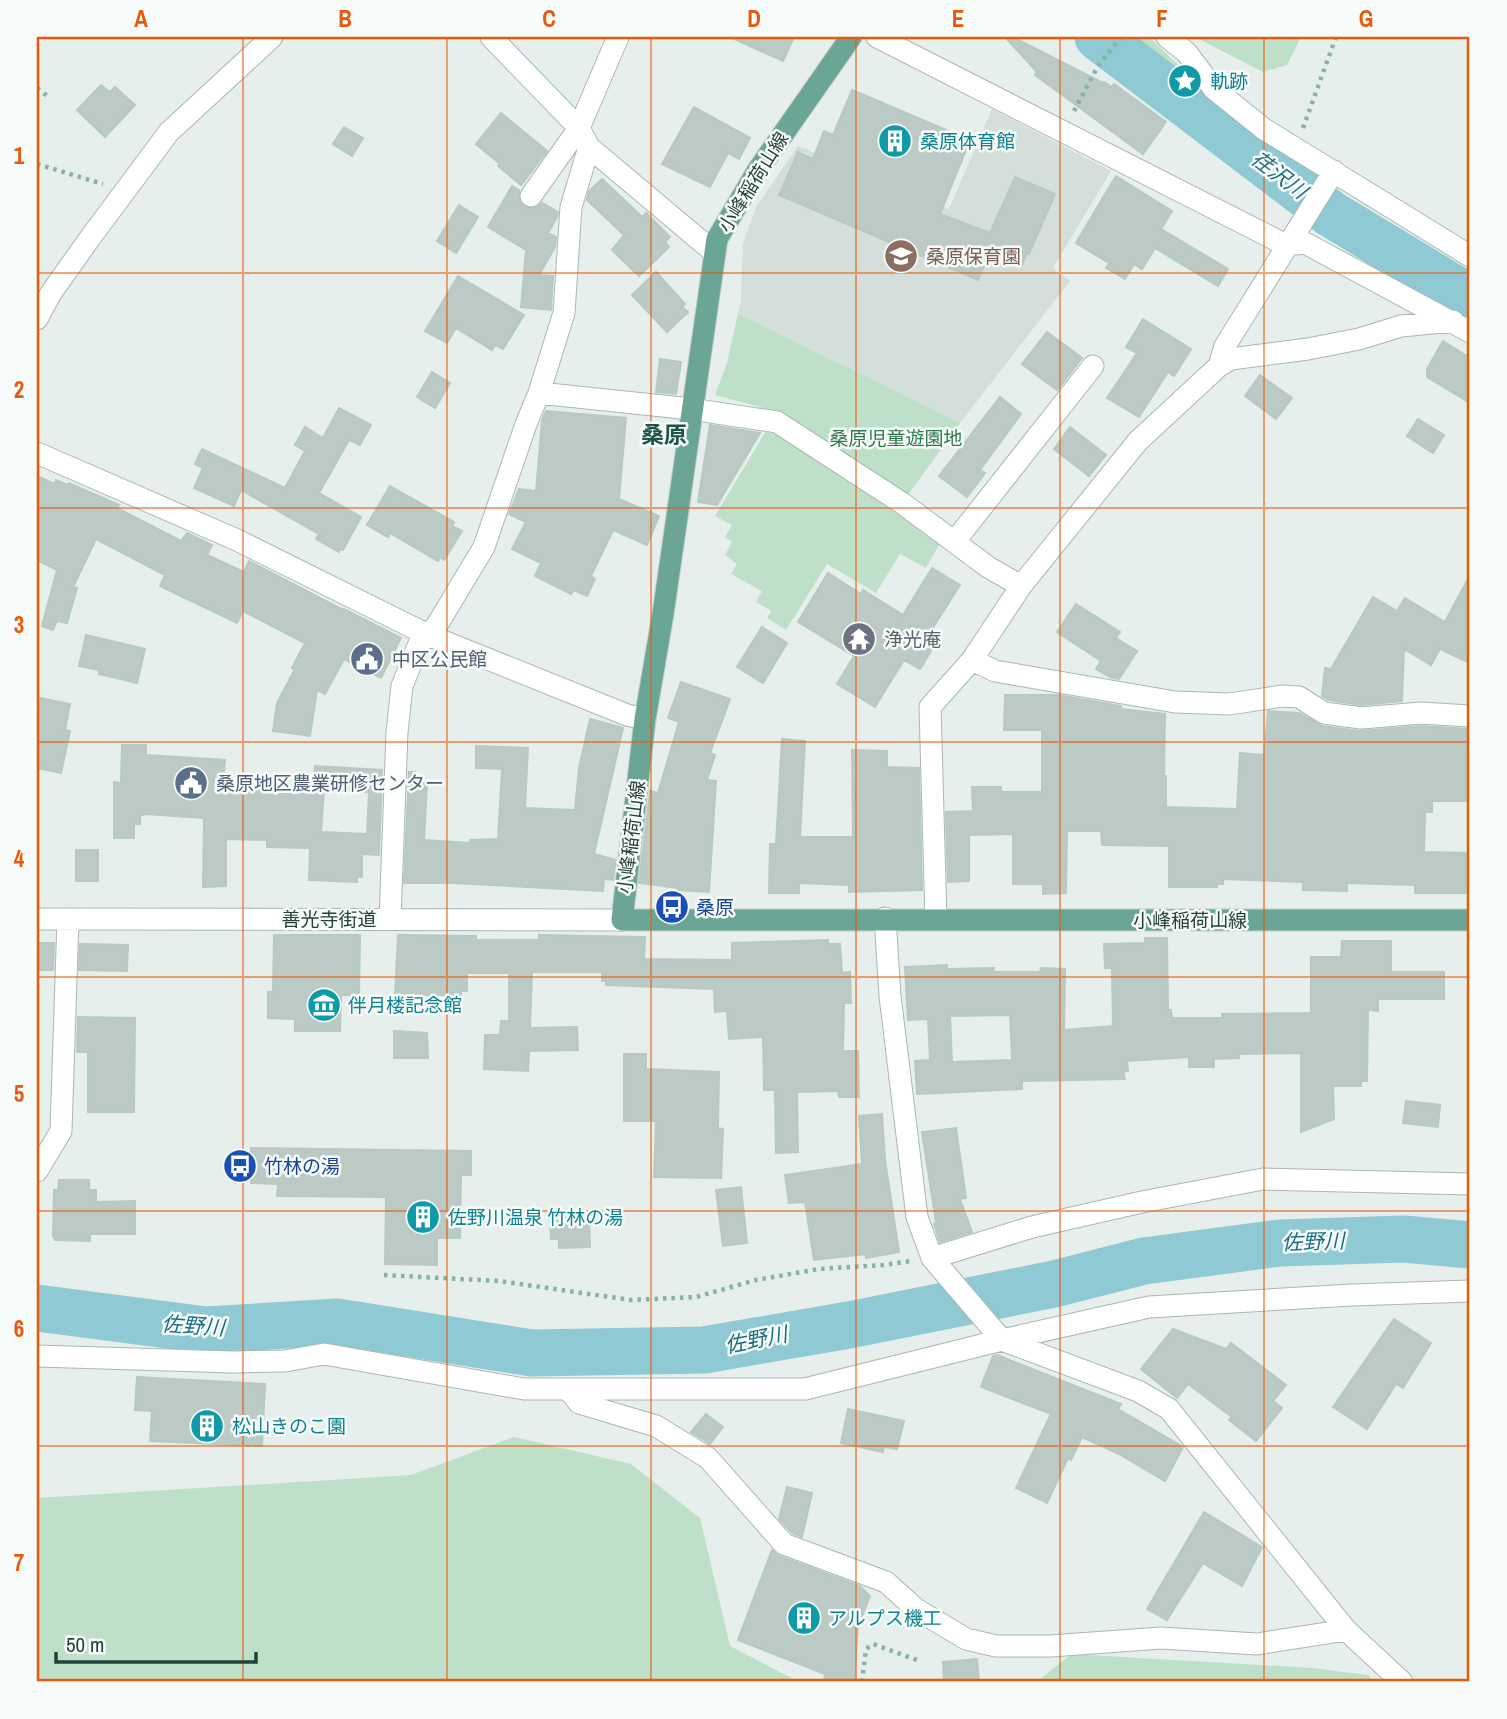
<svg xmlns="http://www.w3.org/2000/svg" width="1507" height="1719" font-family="'Archivo Narrow','Noto Sans JP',sans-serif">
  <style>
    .built { fill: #d4dfda }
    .green { fill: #bfe0c8 }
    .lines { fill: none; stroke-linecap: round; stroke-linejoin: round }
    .river { stroke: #8ec9d4; stroke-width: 47 }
    .building { fill: #bbcac4; stroke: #b8c9c2; stroke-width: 2; fill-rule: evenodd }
    .minor-casing { stroke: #a8b8b2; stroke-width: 23 }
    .major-casing { stroke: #c2cac8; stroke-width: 23 }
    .path { stroke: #86b3a5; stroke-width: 4.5; stroke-dasharray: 3.5 5; stroke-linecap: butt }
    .minor { stroke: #fff; stroke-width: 21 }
    .major { stroke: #6aa596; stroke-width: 21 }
    .grid { fill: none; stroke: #e8590c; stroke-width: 2; stroke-opacity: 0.55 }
    .labels { text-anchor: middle; stroke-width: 5; stroke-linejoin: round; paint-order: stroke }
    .culture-label { font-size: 19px; fill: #0d838f; stroke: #f7fbf9; text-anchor: start }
    .street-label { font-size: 19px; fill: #24423a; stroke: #f7fbf9 }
    .education-label { font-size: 19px; fill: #785e54; stroke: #f7fbf9; text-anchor: start }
    .park-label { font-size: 19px; fill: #2d7a4b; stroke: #f7fbf9 }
    .worship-label { font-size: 19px; fill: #5b616d; stroke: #f7fbf9; text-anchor: start }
    .service-label { font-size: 19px; fill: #4e5e75; stroke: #f7fbf9; text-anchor: start }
    .transit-label { font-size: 19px; fill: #164399; stroke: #f7fbf9; text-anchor: start }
    .water-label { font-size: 21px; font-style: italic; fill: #1c6f80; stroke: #f7fbf9 }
    .quarter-label { font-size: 23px; font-weight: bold; fill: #1f5548; stroke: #f7fbf9 }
    .neatline { fill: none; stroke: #e8590c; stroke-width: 2.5 }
    .grid-label { font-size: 23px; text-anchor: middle; font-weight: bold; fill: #e8590c }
  </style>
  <rect width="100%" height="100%" fill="#e6efeb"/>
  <path class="built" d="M 992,109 L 1111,171 L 1053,268 L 1070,281 L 960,423 L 738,313 L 741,300 L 743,244 L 756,207 L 798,146 L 949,209 Z"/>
  <path class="green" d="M 1133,37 L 1149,37 L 1200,86 L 1194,94 L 1126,45 Z
    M 1195,37 L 1301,37 L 1287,65 L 1263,72 Z
    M 738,313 L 960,423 L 908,495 L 782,413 L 715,395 L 727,363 Z
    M 766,431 L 772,431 L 896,509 L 941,541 L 926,568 L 900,554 L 876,593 L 827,564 L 786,630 L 767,618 L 771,611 L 756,602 L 762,591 L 731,574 L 737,564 L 725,555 L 732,542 L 725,537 L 732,525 L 715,516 Z
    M 514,1437 L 631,1464 L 700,1518 L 730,1646 L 799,1682 L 37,1682 L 37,1498 L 411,1475 Z
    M 1072,1654 L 1312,1668 L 1368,1675 L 1375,1682 L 1036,1682 Z"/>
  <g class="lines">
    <path class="river" d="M 1098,37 L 1331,214 L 1470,298
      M 37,1308 L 206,1330 L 337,1322 L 532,1353 L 704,1350 L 849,1325 L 1054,1284 L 1144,1261 L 1280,1243 L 1404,1239 L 1470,1245"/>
  </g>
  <path class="building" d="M 730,37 L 794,37 L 783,61 Z
    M 1005,37 L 1013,37 L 1103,83 L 1104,82 L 1112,87 L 1114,84 L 1166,122 L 1143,154 L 1035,75 L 1037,72 Z
    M 101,85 L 110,92 L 115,87 L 135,105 L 105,137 L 77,110 Z
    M 852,90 L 970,140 L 940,214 L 990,233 L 1015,177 L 1055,194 L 1029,254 L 1027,253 L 1022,265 L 990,252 L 978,280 L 779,195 L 798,152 L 813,159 L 824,131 L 833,135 Z
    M 694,107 L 750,138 L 739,159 L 728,153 L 710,187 L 662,164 Z
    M 501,113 L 547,151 L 521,185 L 498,166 L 500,164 L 476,144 Z
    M 344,127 L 363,138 L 352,156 L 333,144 Z
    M 1116,176 L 1172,211 L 1161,229 L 1228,269 L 1218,286 L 1155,248 L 1142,269 L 1134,264 L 1125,279 L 1106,268 L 1109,263 L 1076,243 Z
    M 602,179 L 642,217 L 646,213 L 670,237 L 665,242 L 669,247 L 639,276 L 612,250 L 624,235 L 587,200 L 589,191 Z
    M 512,186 L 519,190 L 519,201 L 524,207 L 536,208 L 542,203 L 558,212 L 557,217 L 548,233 L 556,237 L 555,247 L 539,275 L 553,276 L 551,310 L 521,307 L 526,250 L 488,227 Z
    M 459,205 L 478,217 L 456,253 L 437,241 Z
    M 656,272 L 685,304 L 682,307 L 688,312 L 667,332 L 632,295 Z
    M 458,276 L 524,315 L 503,349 L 495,345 L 492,350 L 456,328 L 447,343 L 425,331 Z
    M 1143,319 L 1191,349 L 1174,376 L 1168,372 L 1139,417 L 1107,398 L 1137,353 L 1126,347 Z
    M 1047,332 L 1082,358 L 1057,390 L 1022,364 Z
    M 1443,341 L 1470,358 L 1470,403 L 1427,377 L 1427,369 Z
    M 660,359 L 681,362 L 676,394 L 656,392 Z
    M 432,372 L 450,383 L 435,408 L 417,397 Z
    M 1260,375 L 1292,398 L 1276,419 L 1245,396 Z
    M 1000,397 L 1021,414 L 980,470 L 985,473 L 967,497 L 939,476 Z
    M 339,408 L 371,425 L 360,445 L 349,440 L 319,493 L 361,517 L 343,550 L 340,549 L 339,552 L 316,539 L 319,534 L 241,490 L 234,506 L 194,488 L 203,468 L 195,464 L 202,449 L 285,488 L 305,451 L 295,445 L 305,427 L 323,438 Z
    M 546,411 L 626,418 L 619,499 L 659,516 L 647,545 L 613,530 L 591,576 L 595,579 L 587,596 L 574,590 L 571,594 L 535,576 L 541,563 L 512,549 L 526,522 L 509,514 L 519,489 L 536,491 L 542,420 Z
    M 1418,419 L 1444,435 L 1433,453 L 1407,436 Z
    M 710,425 L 760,433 L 717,505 L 698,502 Z
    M 1070,427 L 1106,455 L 1089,476 L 1054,449 Z
    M 37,476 L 55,484 L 56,480 L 68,485 L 69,483 L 119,505 L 117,508 L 181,541 L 187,533 L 212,545 L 207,555 L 244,572 L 249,561 L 343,610 L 344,609 L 401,638 L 381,678 L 344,659 L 325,694 L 317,690 L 310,736 L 273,731 L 277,703 L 295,669 L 292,668 L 305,643 L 243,611 L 237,623 L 160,586 L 165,575 L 96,539 L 73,587 L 77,588 L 67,623 L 57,621 L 53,630 L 42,626 L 57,570 L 37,560 Z
    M 390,486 L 454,522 L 452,526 L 462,531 L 444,560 L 440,557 L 438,561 L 390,533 L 388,537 L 367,525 Z
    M 932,568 L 960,585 L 932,629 L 941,635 L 920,669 L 904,660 L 875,707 L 837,684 L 854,656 L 798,622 L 828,573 L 861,594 L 863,590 L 903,615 Z
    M 1470,575 L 1470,663 L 1440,649 L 1431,665 L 1404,649 L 1402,701 L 1361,705 L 1329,700 L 1322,696 L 1325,668 L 1331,669 L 1373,597 L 1397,611 L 1405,598 L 1445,622 Z
    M 1076,604 L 1120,632 L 1116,638 L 1137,651 L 1119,679 L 1110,677 L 1096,669 L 1101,661 L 1057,632 Z
    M 762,627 L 787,643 L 763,683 L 737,667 Z
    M 86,635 L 145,649 L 137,683 L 99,674 L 99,670 L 79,666 Z
    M 681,682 L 730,699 L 710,753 L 715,755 L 707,780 L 716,781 L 709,892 L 678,890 L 678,888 L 639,883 L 650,791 L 658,793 L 679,722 L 668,718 Z
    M 1005,695 L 1058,695 L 1121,706 L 1120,709 L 1165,714 L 1164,776 L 1166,776 L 1166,807 L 1237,809 L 1240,753 L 1264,755 L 1268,711 L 1299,713 L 1322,726 L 1359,731 L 1421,726 L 1469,729 L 1467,777 L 1470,777 L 1470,801 L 1432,801 L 1432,812 L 1425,812 L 1424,852 L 1470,853 L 1470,893 L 1415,893 L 1415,885 L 1347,883 L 1347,891 L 1303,890 L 1303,882 L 1223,879 L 1223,884 L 1217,884 L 1217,887 L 1169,887 L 1169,846 L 1102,845 L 1101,831 L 1067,831 L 1066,893 L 1043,894 L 1043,884 L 1013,884 L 1013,834 L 969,835 L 969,881 L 948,882 L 946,812 L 973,811 L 972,787 L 1001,787 L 1001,792 L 1042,792 L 1042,730 L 1004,730 Z
    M 40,698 L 70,704 L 65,730 L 70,731 L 61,773 L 37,768 L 37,714 Z
    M 590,719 L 623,728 L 594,854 L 616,860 L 613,880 L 604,879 L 603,891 L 452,883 L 404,883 L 409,772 L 415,772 L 414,782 L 427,783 L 424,840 L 470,843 L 470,840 L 498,839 L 502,769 L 476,768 L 476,746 L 528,748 L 525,808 L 575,810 L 579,768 Z
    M 782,739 L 805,741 L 800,837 L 853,837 L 852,750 L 887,751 L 887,767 L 919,768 L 922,890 L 849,892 L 849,885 L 799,883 L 799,893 L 769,893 L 770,844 L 776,844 Z
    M 122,745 L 146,745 L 146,755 L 225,760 L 223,786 L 324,790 L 321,832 L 367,834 L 369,792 L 313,788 L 315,766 L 382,770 L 379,855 L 362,854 L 362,877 L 357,877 L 357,882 L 309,880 L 310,848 L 267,847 L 267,840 L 226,839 L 226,886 L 203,887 L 204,818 L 145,814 L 140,816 L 140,824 L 134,824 L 134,838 L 114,838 L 114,782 L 121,783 Z
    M 76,850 L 98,850 L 98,881 L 76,881 Z
    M 274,935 L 360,935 L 359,995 L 341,995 L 340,1031 L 295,1031 L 295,1019 L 268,1018 L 268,992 L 273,992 Z
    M 398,935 L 476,936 L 476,940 L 539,940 L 539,935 L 645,937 L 644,959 L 732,960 L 732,943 L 828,940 L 828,944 L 840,944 L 842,973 L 850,972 L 851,1003 L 844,1003 L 843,1051 L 858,1051 L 859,1097 L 839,1097 L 838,1091 L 797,1092 L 798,1152 L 776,1153 L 775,1090 L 764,1090 L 763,1037 L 729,1039 L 727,1011 L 715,1012 L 714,989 L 606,985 L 606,981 L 602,981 L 602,972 L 532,972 L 530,1028 L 577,1027 L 578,1050 L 529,1051 L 528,1071 L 484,1069 L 485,1035 L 500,1035 L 501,1021 L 509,1021 L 509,973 L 467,973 L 467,991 L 461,991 L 461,995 L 395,995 Z
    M 1145,938 L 1167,938 L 1168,1010 L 1171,1010 L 1172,1018 L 1222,1018 L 1222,1014 L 1311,1013 L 1311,957 L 1341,957 L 1342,941 L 1391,941 L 1391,972 L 1444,972 L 1444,999 L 1378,999 L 1378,1011 L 1368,1010 L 1367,1081 L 1361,1081 L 1361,1086 L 1333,1086 L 1334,1119 L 1301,1132 L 1301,1053 L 1239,1054 L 1239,1058 L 1214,1059 L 1214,1067 L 1189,1067 L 1189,1057 L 1127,1061 L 1128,1071 L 1123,1072 L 1125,1079 L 1022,1081 L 1022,1089 L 917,1094 L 915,1061 L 930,1060 L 928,1019 L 908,1020 L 905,967 L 947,965 L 947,969 L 994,968 L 993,972 L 1040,972 L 1041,968 L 1065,969 L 1064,1030 L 1113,1026 L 1112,968 L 1105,968 L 1104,944 L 1145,943 ZM 1010,1015 L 1012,1060 L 952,1062 L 950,1016 Z
    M 38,943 L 54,943 L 53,970 L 39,970 Z
    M 80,944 L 128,945 L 127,971 L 79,970 Z
    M 78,1017 L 135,1018 L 134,1112 L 88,1112 L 88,1052 L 77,1052 Z
    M 394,1031 L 427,1033 L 428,1058 L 394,1058 Z
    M 624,1054 L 646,1054 L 646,1069 L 719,1072 L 718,1128 L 723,1129 L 721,1178 L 654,1177 L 656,1121 L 624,1121 Z
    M 1406,1101 L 1440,1105 L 1438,1127 L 1403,1123 Z
    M 882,1114 L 885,1160 L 899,1252 L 866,1258 L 866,1254 L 814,1260 L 805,1202 L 789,1203 L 785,1175 L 862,1164 L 859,1116 Z
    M 956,1128 L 966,1198 L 960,1199 L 972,1232 L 940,1242 L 934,1224 L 936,1222 L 922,1132 Z
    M 251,1148 L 471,1151 L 471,1175 L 461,1175 L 460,1238 L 437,1238 L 437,1265 L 385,1264 L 386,1197 L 277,1196 L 278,1184 L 251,1183 Z
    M 59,1180 L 89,1180 L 89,1190 L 96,1190 L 96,1202 L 135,1201 L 135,1234 L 90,1234 L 90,1241 L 55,1240 L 53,1236 L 54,1190 L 58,1190 Z
    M 741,1187 L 747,1243 L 723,1246 L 716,1190 Z
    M 589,1217 L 590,1247 L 559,1248 L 559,1239 L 551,1239 L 550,1218 Z
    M 1394,1319 L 1431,1343 L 1403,1388 L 1396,1384 L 1367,1429 L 1333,1407 Z
    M 1173,1329 L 1226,1349 L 1231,1343 L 1286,1385 L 1273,1401 L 1282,1408 L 1256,1441 L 1229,1420 L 1232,1417 L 1188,1384 L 1177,1398 L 1141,1369 Z
    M 997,1355 L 1121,1404 L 1118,1409 L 1183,1447 L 1165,1481 L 1119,1454 L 1082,1437 L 1071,1460 L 1068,1458 L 1047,1503 L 1016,1488 L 1051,1414 L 981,1387 L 993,1356 Z
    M 137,1377 L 265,1384 L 262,1446 L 150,1441 L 152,1411 L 135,1410 Z
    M 848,1409 L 904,1421 L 897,1449 L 884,1447 L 883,1452 L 841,1443 Z
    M 706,1414 L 723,1427 L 710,1444 L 691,1432 Z
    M 787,1487 L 812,1493 L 802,1537 L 792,1533 L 779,1519 Z
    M 1204,1512 L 1262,1547 L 1242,1586 L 1203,1563 L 1167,1620 L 1147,1609 Z
    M 772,1550 L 779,1556 L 860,1586 L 870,1596 L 858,1627 L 854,1682 L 824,1682 L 825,1674 L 738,1640 Z
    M 977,1659 L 979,1682 L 944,1682 L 943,1662 Z"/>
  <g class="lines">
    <g class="minor-casing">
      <path id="minor" d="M 491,37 L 579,128 L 589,147 L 715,253
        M 877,37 L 1286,245 L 1305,243 L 1470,332
        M 1167,37 L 1187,53 L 1214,89 L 1264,129 L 1470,256
        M 531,196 L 579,128 L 618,37
        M 37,319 L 51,293 L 90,238 L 169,132 L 272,37
        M 1219,366 L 1231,359 L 1308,349 L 1359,339 L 1401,326 L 1453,321
        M 539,393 L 691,409 L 777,422 L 902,503 L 988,567 L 1021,586
        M 37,453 L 237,540 L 428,635 L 627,715 L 645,719
        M 955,541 L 1093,366
        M 972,660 L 1021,586 L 1138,441 L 1219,366 L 1225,346 L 1334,171
        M 885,918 L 890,996 L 917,1217 L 932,1258 L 1002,1340 L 1138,1391 L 1169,1409 L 1346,1630 L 1402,1682
        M 37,919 L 622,920
        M 390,919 L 397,732 L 402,686 L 419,644 L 437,625 L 484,547 L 526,424 L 539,393 L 564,313 L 571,207 L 589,147
        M 936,919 L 930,707 L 972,660 L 995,671 L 1175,702 L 1229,704 L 1282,696 L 1299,697 L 1324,713 L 1361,718 L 1421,713 L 1470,716
        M 37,1171 L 61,1131 L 68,919
        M 932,1258 L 1032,1227 L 1142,1202 L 1263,1179 L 1470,1184
        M 37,1356 L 233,1362 L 285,1361 L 324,1354 L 524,1389 L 805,1389 L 1002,1340 L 1149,1307 L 1352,1295 L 1470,1291
        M 568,1389 L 579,1403 L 656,1426 L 708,1458 L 784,1544 L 886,1582 L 916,1609 L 966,1639 L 996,1646 L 1051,1646 L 1161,1638 L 1257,1644 L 1346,1630"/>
    </g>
    <g class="major-casing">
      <path id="major" d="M 851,37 L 758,170 L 717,239 L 663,614 L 645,719 L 622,920 L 1470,920"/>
    </g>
    <path class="path" d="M 37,88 L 50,98
      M 1074,111 L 1098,66 L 1121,37
      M 1303,128 L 1336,37
      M 37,164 L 103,184
      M 384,1275 L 499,1281 L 631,1300 L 696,1297 L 756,1280 L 819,1269 L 883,1265 L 911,1261
      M 862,1682 L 866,1649 L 873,1644 L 917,1660"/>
    <use href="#minor" class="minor"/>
    <use href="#major" class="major"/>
  </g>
  <path class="grid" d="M 243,37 L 243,1682M 447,37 L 447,1682M 651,37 L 651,1682M 856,37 L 856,1682M 1060,37 L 1060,1682M 1264,37 L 1264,1682M 37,273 L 1470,273M 37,508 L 1470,508M 37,742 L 1470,742M 37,977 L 1470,977M 37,1211 L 1470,1211M 37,1446 L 1470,1446"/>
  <defs>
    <g id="sight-disc" transform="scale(1.75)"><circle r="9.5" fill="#0f9aa8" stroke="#f7fbf9"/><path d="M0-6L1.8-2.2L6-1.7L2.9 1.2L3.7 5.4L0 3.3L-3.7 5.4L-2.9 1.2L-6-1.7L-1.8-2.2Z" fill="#fff"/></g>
    <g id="building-disc" transform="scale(1.75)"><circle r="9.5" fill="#0f9aa8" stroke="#f7fbf9"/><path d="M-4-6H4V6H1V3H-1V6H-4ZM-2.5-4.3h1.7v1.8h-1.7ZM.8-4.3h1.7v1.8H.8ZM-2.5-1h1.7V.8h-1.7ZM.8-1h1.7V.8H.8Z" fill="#fff"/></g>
    <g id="school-disc" transform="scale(1.75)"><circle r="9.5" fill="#8d6e63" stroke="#f7fbf9"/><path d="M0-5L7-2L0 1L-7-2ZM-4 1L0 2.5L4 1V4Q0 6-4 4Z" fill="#fff"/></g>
    <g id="temple-disc" transform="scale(1.75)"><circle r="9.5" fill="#6b7280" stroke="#f7fbf9"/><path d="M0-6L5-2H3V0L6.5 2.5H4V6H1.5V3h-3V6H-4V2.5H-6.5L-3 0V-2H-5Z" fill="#fff"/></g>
    <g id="civic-disc" transform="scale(1.75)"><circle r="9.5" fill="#5c6f8a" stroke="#f7fbf9"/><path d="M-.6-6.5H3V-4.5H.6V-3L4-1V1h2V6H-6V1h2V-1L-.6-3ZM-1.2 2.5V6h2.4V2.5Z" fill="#fff"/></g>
    <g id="bus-disc" transform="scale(1.75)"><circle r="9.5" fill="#1a4fb4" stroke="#f7fbf9"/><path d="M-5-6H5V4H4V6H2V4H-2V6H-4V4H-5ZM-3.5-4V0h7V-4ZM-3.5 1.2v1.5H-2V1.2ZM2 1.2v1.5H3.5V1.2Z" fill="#fff"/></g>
    <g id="museum-disc" transform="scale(1.75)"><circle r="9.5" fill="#0f9aa8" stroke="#f7fbf9"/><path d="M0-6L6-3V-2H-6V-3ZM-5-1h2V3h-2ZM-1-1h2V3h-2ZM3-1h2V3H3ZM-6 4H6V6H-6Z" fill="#fff"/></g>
  </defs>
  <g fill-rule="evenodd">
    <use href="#sight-disc" x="1185" y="81"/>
    <use href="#building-disc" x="895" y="141"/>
    <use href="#school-disc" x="901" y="256"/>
    <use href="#temple-disc" x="859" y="639"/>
    <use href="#civic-disc" x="367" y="659"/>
    <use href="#civic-disc" x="191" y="783"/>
    <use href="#bus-disc" x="672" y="907"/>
    <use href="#museum-disc" x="324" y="1005"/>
    <use href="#bus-disc" x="240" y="1166"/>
    <use href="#building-disc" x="423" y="1217"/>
    <use href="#building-disc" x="207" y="1426"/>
    <use href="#building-disc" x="804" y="1618"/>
  </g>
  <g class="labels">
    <g class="culture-label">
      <text x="1210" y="88">軌跡</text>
      <text x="920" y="148">桑原体育館</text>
      <text x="348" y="1012">伴月楼記念館</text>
      <text x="448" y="1224">佐野川温泉 竹林の湯</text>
      <text x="232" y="1433">松山きのこ園</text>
      <text x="828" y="1625">アルプス機工</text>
    </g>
    <g class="street-label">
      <text transform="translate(753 182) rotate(-58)" y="7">小峰稲荷山線</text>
      <text transform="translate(631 837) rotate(-83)" y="7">小峰稲荷山線</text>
      <text x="329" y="926">善光寺街道</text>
      <text x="1190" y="927">小峰稲荷山線</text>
    </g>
    <g class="education-label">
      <text x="926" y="263">桑原保育園</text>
    </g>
    <g class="park-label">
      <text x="896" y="445">桑原児童遊園地</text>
    </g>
    <g class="worship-label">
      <text x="884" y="646">浄光庵</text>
    </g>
    <g class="service-label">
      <text x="392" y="666">中区公民館</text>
      <text x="216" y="790">桑原地区農業研修センター</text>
    </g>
    <g class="transit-label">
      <text x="696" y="914">桑原</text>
      <text x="264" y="1173">竹林の湯</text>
    </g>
    <g class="water-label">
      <text transform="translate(1279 175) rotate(37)" y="7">荏沢川</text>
      <text transform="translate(1313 1242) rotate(-2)" y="7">佐野川</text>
      <text transform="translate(193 1326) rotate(4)" y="7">佐野川</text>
      <text transform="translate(756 1340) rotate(-11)" y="7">佐野川</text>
    </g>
    <g class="quarter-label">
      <text x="664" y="443">桑原</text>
    </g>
  </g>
  <rect width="1507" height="1719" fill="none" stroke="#f7fbf9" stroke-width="77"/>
  <path d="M56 1652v10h200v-10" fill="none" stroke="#24423a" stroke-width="3.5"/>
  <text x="66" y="1652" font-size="21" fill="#24423a" stroke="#f7fbf9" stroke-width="5" paint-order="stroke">50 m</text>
  <rect x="38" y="38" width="1430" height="1642" class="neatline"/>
  <g class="grid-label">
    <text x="141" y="27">A</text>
    <text x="345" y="27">B</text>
    <text x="549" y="27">C</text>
    <text x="754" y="27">D</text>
    <text x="958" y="27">E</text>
    <text x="1162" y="27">F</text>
    <text x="1366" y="27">G</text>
    <text x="19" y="164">1</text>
    <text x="19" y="398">2</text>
    <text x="19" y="633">3</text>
    <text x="19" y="867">4</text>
    <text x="19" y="1102">5</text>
    <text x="19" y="1337">6</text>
    <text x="19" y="1571">7</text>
  </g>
</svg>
